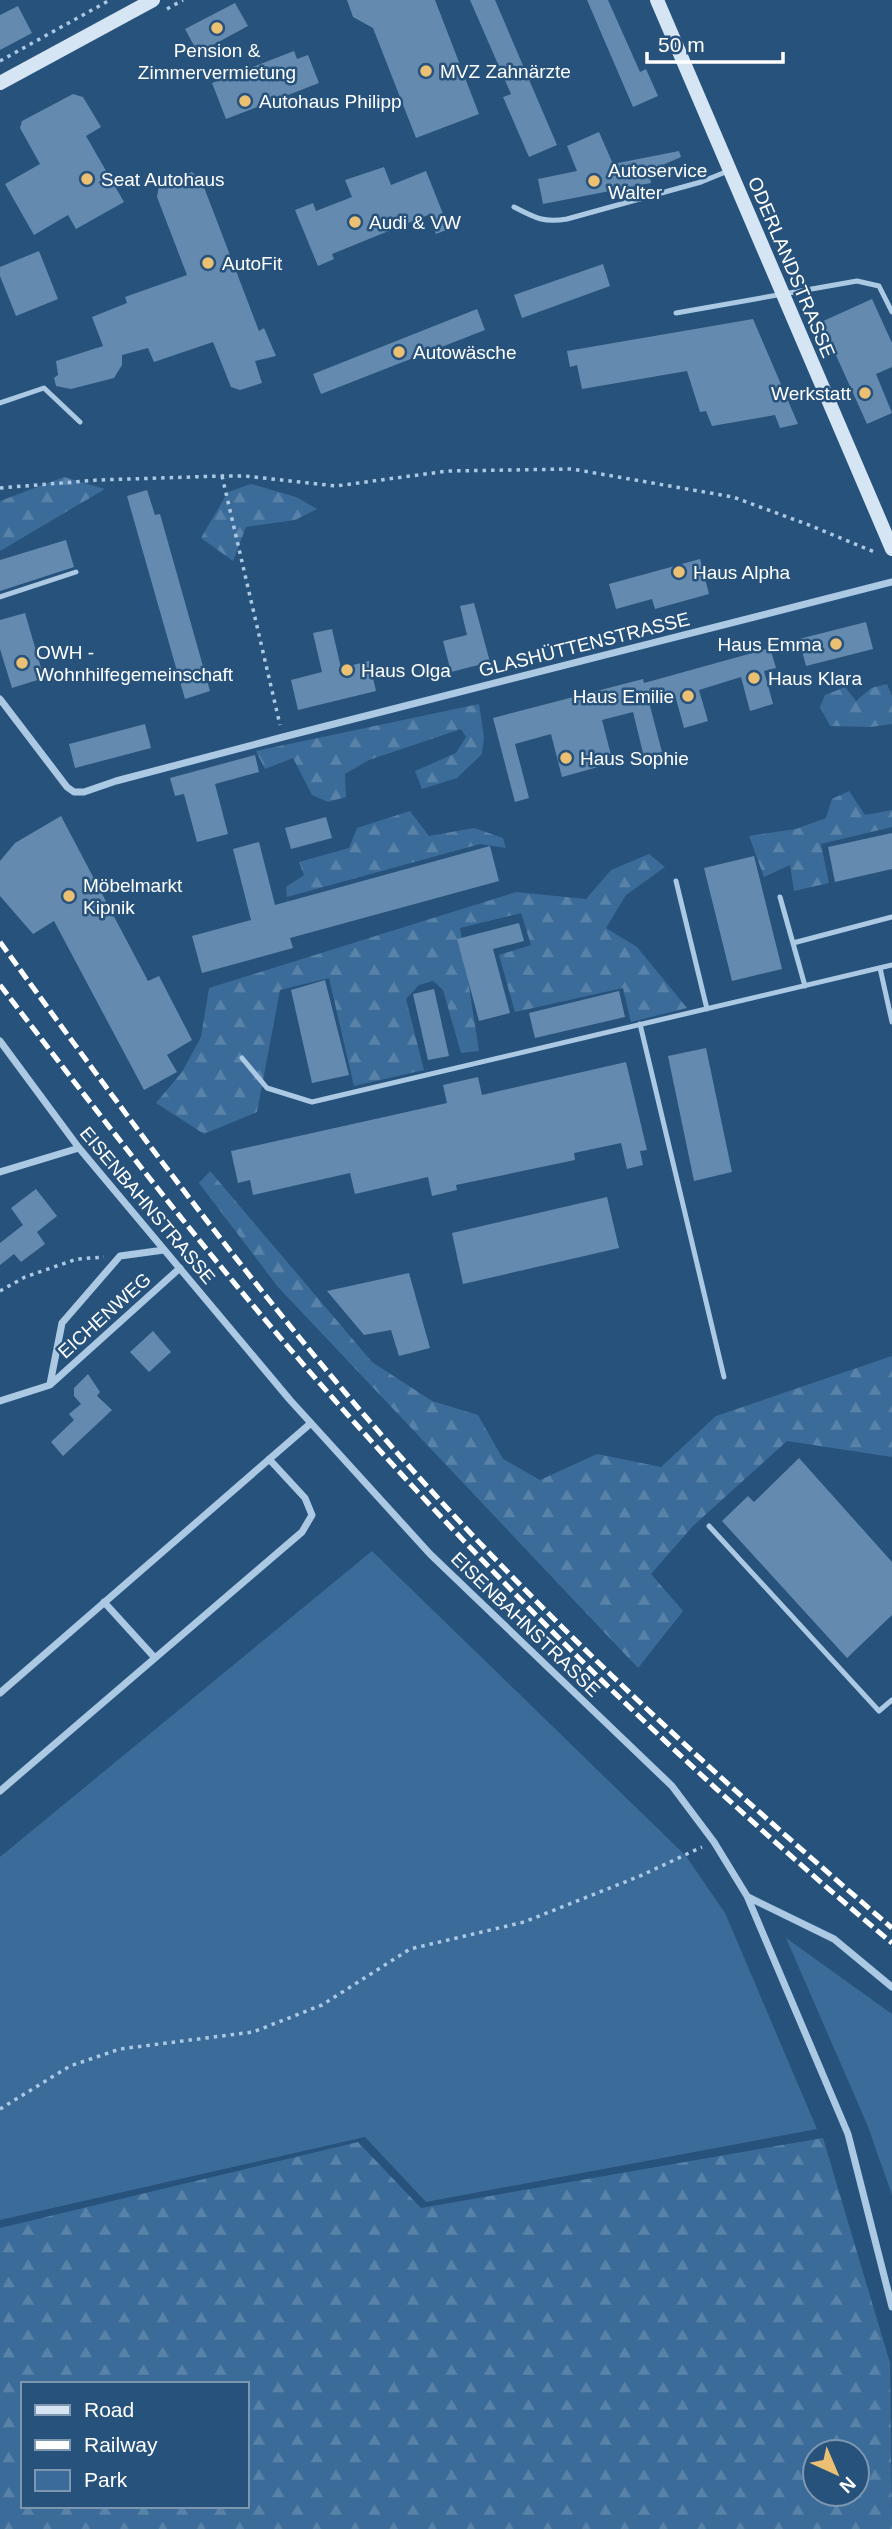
<svg xmlns="http://www.w3.org/2000/svg" width="892" height="2529" font-family="Arial,sans-serif">
  <style>
    .green { fill: #3b6c99 }
    .forest { fill: url(#forest-firs); fill-rule: evenodd }
    .building { fill: #648baf }
    .lines { fill: none; stroke-linecap: round; stroke-linejoin: round }
    .path { stroke: #acc9e4; stroke-width: 3.5; stroke-dasharray: 3.5 5; stroke-linecap: butt }
    .lane { stroke: #acc9e4; stroke-width: 5 }
    .street { stroke: #acc9e4; stroke-width: 7 }
    .secondary { stroke: #d5e5f4; stroke-width: 14 }
    .rail { stroke: #fff; stroke-width: 5; stroke-dasharray: 12 5; stroke-linecap: butt }
    .poi-dot { fill: #ecc072; stroke: #27527c; stroke-width: 2.5 }
    .labels { text-anchor: middle; stroke-width: 5; stroke-linejoin: round; paint-order: stroke }
    .poi-label { font-size: 19px; fill: #fff; stroke: #27527c; text-anchor: start }
    .street-label { font-size: 19px; fill: #fff; stroke: #27527c }
  </style>
  <defs>
    <pattern id="forest-firs" width="22" height="20" patternUnits="userSpaceOnUse" patternTransform="scale(1.75)"><rect width="22" height="20" fill="#3b6c99"/><path d="M5 1l3.5 6h-7zM16 11l3.5 6h-7z" fill="#5882a8"/></pattern>
  </defs>
  <rect width="100%" height="100%" fill="#27527c"/>
  <path class="green" d="M 372,1551 L 686,1856 L 725,1913 L 817,2129 L 426,2202 L 365,2137 L 0,2220 L 0,1857 Z
    M 786,1938 L 892,2014 L 892,2195 L 867,2124 Z"/>
  <path class="forest" d="M 64,477 L 105,489 L 0,551 L 0,501 Z
    M 251,484 L 296,497 L 317,509 L 295,520 L 246,527 L 233,561 L 201,538 L 228,492 Z
    M 887,684 L 892,696 L 892,724 L 871,727 L 830,726 L 820,707 L 825,695 L 845,687 L 856,701 L 871,688 Z
    M 479,704 L 484,737 L 482,754 L 457,778 L 422,789 L 415,771 L 456,753 L 466,737 L 461,729 L 369,760 L 345,774 L 346,797 L 328,802 L 312,795 L 293,758 L 265,769 L 256,751 Z
    M 849,791 L 865,815 L 892,810 L 892,827 L 821,844 L 829,883 L 794,891 L 790,865 L 764,877 L 749,836 L 796,829 L 826,818 L 832,799 Z
    M 410,811 L 429,836 L 474,828 L 503,838 L 506,848 L 480,844 L 287,897 L 286,887 L 304,875 L 299,862 L 349,848 L 357,828 Z
    M 649,854 L 665,867 L 626,895 L 606,928 L 637,947 L 687,1008 L 631,1022 L 623,988 L 515,1012 L 499,955 L 531,945 L 521,913 L 460,928 L 479,1051 L 461,1053 L 443,990 L 433,981 L 419,985 L 406,999 L 424,1070 L 354,1086 L 329,978 L 280,990 L 257,1112 L 204,1134 L 156,1103 L 182,1072 L 201,1037 L 209,988 L 516,892 L 586,899 L 611,870 Z
    M 210,1171 L 372,1362 L 432,1401 L 478,1415 L 503,1459 L 540,1480 L 597,1454 L 661,1467 L 716,1416 L 892,1356 L 892,1457 L 787,1441 L 693,1526 L 651,1574 L 683,1611 L 638,1668 L 278,1287 L 199,1183 Z
    M 823,2138 L 890,2363 L 892,2529 L 0,2529 L 0,2228 L 358,2142 L 421,2208 ZM 23,2384 L 247,2384 L 247,2506 L 23,2506 ZM 815,2452 L 857,2452 L 857,2494 L 815,2494 Z"/>
  <path class="building" d="M 347,0 L 435,0 L 479,114 L 416,138 L 373,28 L 353,17 Z
    M 470,0 L 495,0 L 557,145 L 529,157 L 503,97 L 511,94 Z
    M 587,0 L 608,0 L 640,72 L 646,69 L 658,96 L 633,107 Z
    M 235,3 L 248,26 L 198,53 L 185,29 Z
    M 18,6 L 32,33 L 0,50 L 0,15 Z
    M 294,51 L 297,59 L 308,55 L 319,83 L 226,119 L 212,83 Z
    M 73,94 L 83,97 L 101,127 L 86,136 L 124,202 L 76,229 L 68,215 L 34,235 L 5,184 L 40,164 L 20,128 L 22,121 Z
    M 599,132 L 613,164 L 679,151 L 681,157 L 649,171 L 651,183 L 543,204 L 538,179 L 577,171 L 567,146 Z
    M 384,167 L 391,185 L 426,171 L 449,229 L 436,234 L 428,215 L 332,254 L 334,259 L 318,266 L 295,210 L 313,203 L 316,211 L 352,197 L 345,180 Z
    M 192,172 L 202,182 L 259,331 L 264,328 L 276,356 L 255,361 L 262,383 L 240,390 L 231,387 L 213,342 L 154,362 L 148,348 L 122,355 L 122,365 L 114,378 L 71,389 L 56,386 L 54,378 L 58,375 L 56,361 L 103,346 L 92,317 L 127,303 L 125,297 L 187,275 L 157,197 L 159,185 Z
    M 39,251 L 58,299 L 16,316 L 0,276 L 0,267 Z
    M 603,264 L 610,286 L 522,318 L 514,295 Z
    M 872,299 L 892,343 L 892,367 L 876,374 L 892,413 L 867,424 L 821,322 Z
    M 477,309 L 485,330 L 321,394 L 313,374 Z
    M 753,319 L 798,424 L 780,428 L 775,415 L 712,426 L 706,411 L 700,412 L 687,371 L 582,389 L 577,365 L 570,367 L 567,351 Z
    M 147,490 L 155,515 L 160,514 L 210,691 L 185,699 L 127,496 Z
    M 66,540 L 74,567 L 0,591 L 0,560 Z
    M 700,559 L 709,594 L 655,609 L 652,599 L 616,609 L 609,584 Z
    M 474,603 L 490,662 L 451,672 L 443,641 L 467,635 L 460,606 Z
    M 25,613 L 44,678 L 12,688 L 0,649 L 0,620 Z
    M 866,622 L 873,649 L 806,666 L 799,639 Z
    M 332,629 L 341,668 L 369,661 L 376,691 L 298,710 L 291,680 L 322,672 L 313,633 Z
    M 770,648 L 776,668 L 764,671 L 773,704 L 750,711 L 741,677 L 699,690 L 708,721 L 684,728 L 675,695 L 649,702 L 662,752 L 644,757 L 633,712 L 602,720 L 613,763 L 562,777 L 551,734 L 515,744 L 529,798 L 515,802 L 493,718 L 643,679 L 644,683 Z
    M 145,724 L 151,748 L 75,768 L 69,744 Z
    M 255,755 L 259,772 L 215,784 L 228,834 L 197,842 L 184,794 L 175,796 L 170,778 Z
    M 61,816 L 148,981 L 159,976 L 192,1040 L 167,1055 L 177,1072 L 144,1090 L 54,921 L 33,934 L 0,896 L 0,861 L 15,843 Z
    M 326,817 L 332,838 L 291,849 L 285,828 Z
    M 892,833 L 892,869 L 835,882 L 828,847 Z
    M 259,842 L 275,905 L 490,846 L 499,881 L 290,938 L 293,948 L 202,973 L 192,936 L 251,920 L 233,849 Z
    M 754,856 L 782,969 L 732,981 L 704,868 Z
    M 519,923 L 524,941 L 493,949 L 510,1013 L 479,1021 L 457,939 Z
    M 325,980 L 349,1075 L 312,1083 L 291,990 Z
    M 434,989 L 449,1056 L 428,1060 L 413,994 Z
    M 619,991 L 625,1017 L 535,1038 L 529,1013 Z
    M 706,1048 L 732,1172 L 694,1181 L 668,1056 Z
    M 626,1062 L 647,1150 L 640,1151 L 643,1165 L 627,1169 L 621,1143 L 574,1153 L 575,1160 L 456,1185 L 457,1190 L 432,1196 L 428,1177 L 355,1194 L 350,1173 L 253,1195 L 250,1180 L 238,1183 L 231,1151 L 447,1103 L 443,1085 L 478,1077 L 482,1095 Z
    M 36,1189 L 57,1216 L 37,1232 L 45,1244 L 21,1262 L 14,1254 L 0,1265 L 0,1243 L 23,1225 L 11,1208 Z
    M 607,1197 L 619,1248 L 463,1284 L 452,1233 Z
    M 409,1273 L 430,1348 L 399,1356 L 391,1330 L 364,1335 L 327,1291 Z
    M 153,1331 L 171,1352 L 149,1372 L 130,1352 Z
    M 88,1374 L 100,1392 L 97,1396 L 112,1410 L 63,1456 L 51,1442 L 74,1420 L 69,1414 L 81,1404 L 74,1396 L 74,1388 Z
    M 799,1458 L 892,1562 L 892,1615 L 847,1658 L 722,1521 L 748,1496 L 754,1502 Z"/>
  <g class="lines">
    <path class="path" d="M 167,9 L 183,0
      M 0,61 L 110,0
      M 222,476 L 280,725
      M 0,488 L 98,480 L 222,476 L 245,476 L 336,486 L 448,471 L 572,469 L 733,497 L 809,525 L 877,553
      M 0,1291 L 25,1277 L 77,1259 L 104,1257
      M 0,2109 L 70,2066 L 120,2049 L 253,2032 L 322,2005 L 410,1949 L 524,1922 L 640,1876 L 702,1847"/>
    <path class="lane" d="M 514,207 C 535,218 544,223 567,219 L 701,182 L 728,171
      M 676,313 L 857,281 L 879,286 L 892,312
      M 0,403 L 44,388 L 80,422
      M 0,597 L 76,572
      M 676,881 L 707,1009
      M 780,897 L 805,986
      M 793,943 L 892,917
      M 880,968 L 892,1022
      M 640,1024 L 724,1377
      M 242,1058 L 267,1088 L 312,1102 L 892,965
      M 709,1526 L 879,1711 L 892,1700"/>
    <path class="street" d="M 0,699 L 67,787 L 74,792 L 84,792 L 116,781 L 283,737 L 892,582
      M 0,1041 L 79,1148 L 290,1400 L 430,1554 L 672,1786 L 714,1842 L 747,1896 L 848,2134 L 892,2307
      M 0,1172 L 79,1148
      M 50,1384 L 62,1323 L 120,1256 L 164,1250
      M 0,1401 L 50,1385 L 180,1268
      M 104,1602 L 155,1658
      M 0,1693 L 311,1423
      M 0,1791 L 302,1532 L 312,1515 L 305,1498 L 269,1459
      M 748,1897 L 834,1939 L 892,1987"/>
    <path class="secondary" d="M 657,0 L 892,549
      M 0,83 L 153,0"/>
    <path class="rail" d="M 0,942 C 130,1121 261,1300 408,1465 C 557,1632 723,1783 892,1928
      M 0,985 C 107,1125 214,1264 331,1396 C 504,1592 692,1775 892,1943"/>
  </g>
  <g class="poi-dot">
    <circle cx="217" cy="28" r="7"/>
    <circle cx="426" cy="71" r="7"/>
    <circle cx="245" cy="101" r="7"/>
    <circle cx="87" cy="179" r="7"/>
    <circle cx="594" cy="181" r="7"/>
    <circle cx="355" cy="222" r="7"/>
    <circle cx="208" cy="263" r="7"/>
    <circle cx="399" cy="352" r="7"/>
    <circle cx="865" cy="393" r="7"/>
    <circle cx="679" cy="572" r="7"/>
    <circle cx="836" cy="644" r="7"/>
    <circle cx="22" cy="663" r="7"/>
    <circle cx="347" cy="670" r="7"/>
    <circle cx="754" cy="678" r="7"/>
    <circle cx="688" cy="696" r="7"/>
    <circle cx="566" cy="758" r="7"/>
    <circle cx="69" cy="896" r="7"/>
  </g>
  <g class="labels">
    <g class="poi-label">
      <text x="217" y="57" text-anchor="middle">Pension &amp;<tspan x="217" dy="22">Zimmervermietung</tspan></text>
      <text x="440" y="78">MVZ Zahnärzte</text>
      <text x="259" y="108">Autohaus Philipp</text>
      <text x="608" y="177">Autoservice<tspan x="608" dy="22">Walter</tspan></text>
      <text x="101" y="186">Seat Autohaus</text>
      <text x="369" y="229">Audi &amp; VW</text>
      <text x="222" y="270">AutoFit</text>
      <text x="413" y="359">Autowäsche</text>
      <text x="851" y="400" text-anchor="end">Werkstatt</text>
      <text x="693" y="579">Haus Alpha</text>
      <text x="822" y="651" text-anchor="end">Haus Emma</text>
      <text x="36" y="659">OWH -<tspan x="36" dy="22">Wohnhilfegemeinschaft</tspan></text>
      <text x="361" y="677">Haus Olga</text>
      <text x="768" y="685">Haus Klara</text>
      <text x="674" y="703" text-anchor="end">Haus Emilie</text>
      <text x="580" y="765">Haus Sophie</text>
      <text x="83" y="892">Möbelmarkt<tspan x="83" dy="22">Kipnik</tspan></text>
    </g>
    <g class="street-label">
      <text transform="translate(792 267) rotate(67)" y="7">ODERLANDSTRASSE</text>
      <text transform="translate(584 644) rotate(-14)" y="7">GLASHÜTTENSTRASSE</text>
      <text transform="translate(148 1205) rotate(50)" y="7">EISENBAHNSTRASSE</text>
      <text transform="translate(104 1315) rotate(-42)" y="7">EICHENWEG</text>
      <text transform="translate(526 1624) rotate(44)" y="7">EISENBAHNSTRASSE</text>
    </g>
  </g>
  <rect x="21" y="2382" width="228" height="126" fill="#27527c" stroke="#7d97b0" stroke-width="2"/>
  <rect x="35" y="2405" width="35" height="10" fill="#d5e5f4" stroke="#7d97b0" stroke-width="2"/>
  <text x="84" y="2417" font-size="21" fill="#ffffff">Road</text>
  <rect x="35" y="2440" width="35" height="10" fill="#ffffff" stroke="#7d97b0" stroke-width="2"/>
  <text x="84" y="2452" font-size="21" fill="#ffffff">Railway</text>
  <rect x="35" y="2470" width="35" height="21" fill="#3b6c99" stroke="#7d97b0" stroke-width="2"/>
  <text x="84" y="2487" font-size="21" fill="#ffffff">Park</text>
  <g transform="translate(836 2473) rotate(136)"><circle r="33" fill="#27527c" stroke="#7d97b0" stroke-width="2"/>
  <path d="M0-5L12 26L0 18L-12 26Z" fill="#ecc072"/>
  <text y="-10" font-size="19" font-weight="bold" text-anchor="middle" fill="#ffffff">N</text>
  </g>
  <path d="M647 52v10h136v-10" fill="none" stroke="#ffffff" stroke-width="3.5"/>
  <text x="658" y="52" font-size="21" fill="#ffffff" stroke="#27527c" stroke-width="5" paint-order="stroke">50 m</text>
</svg>
